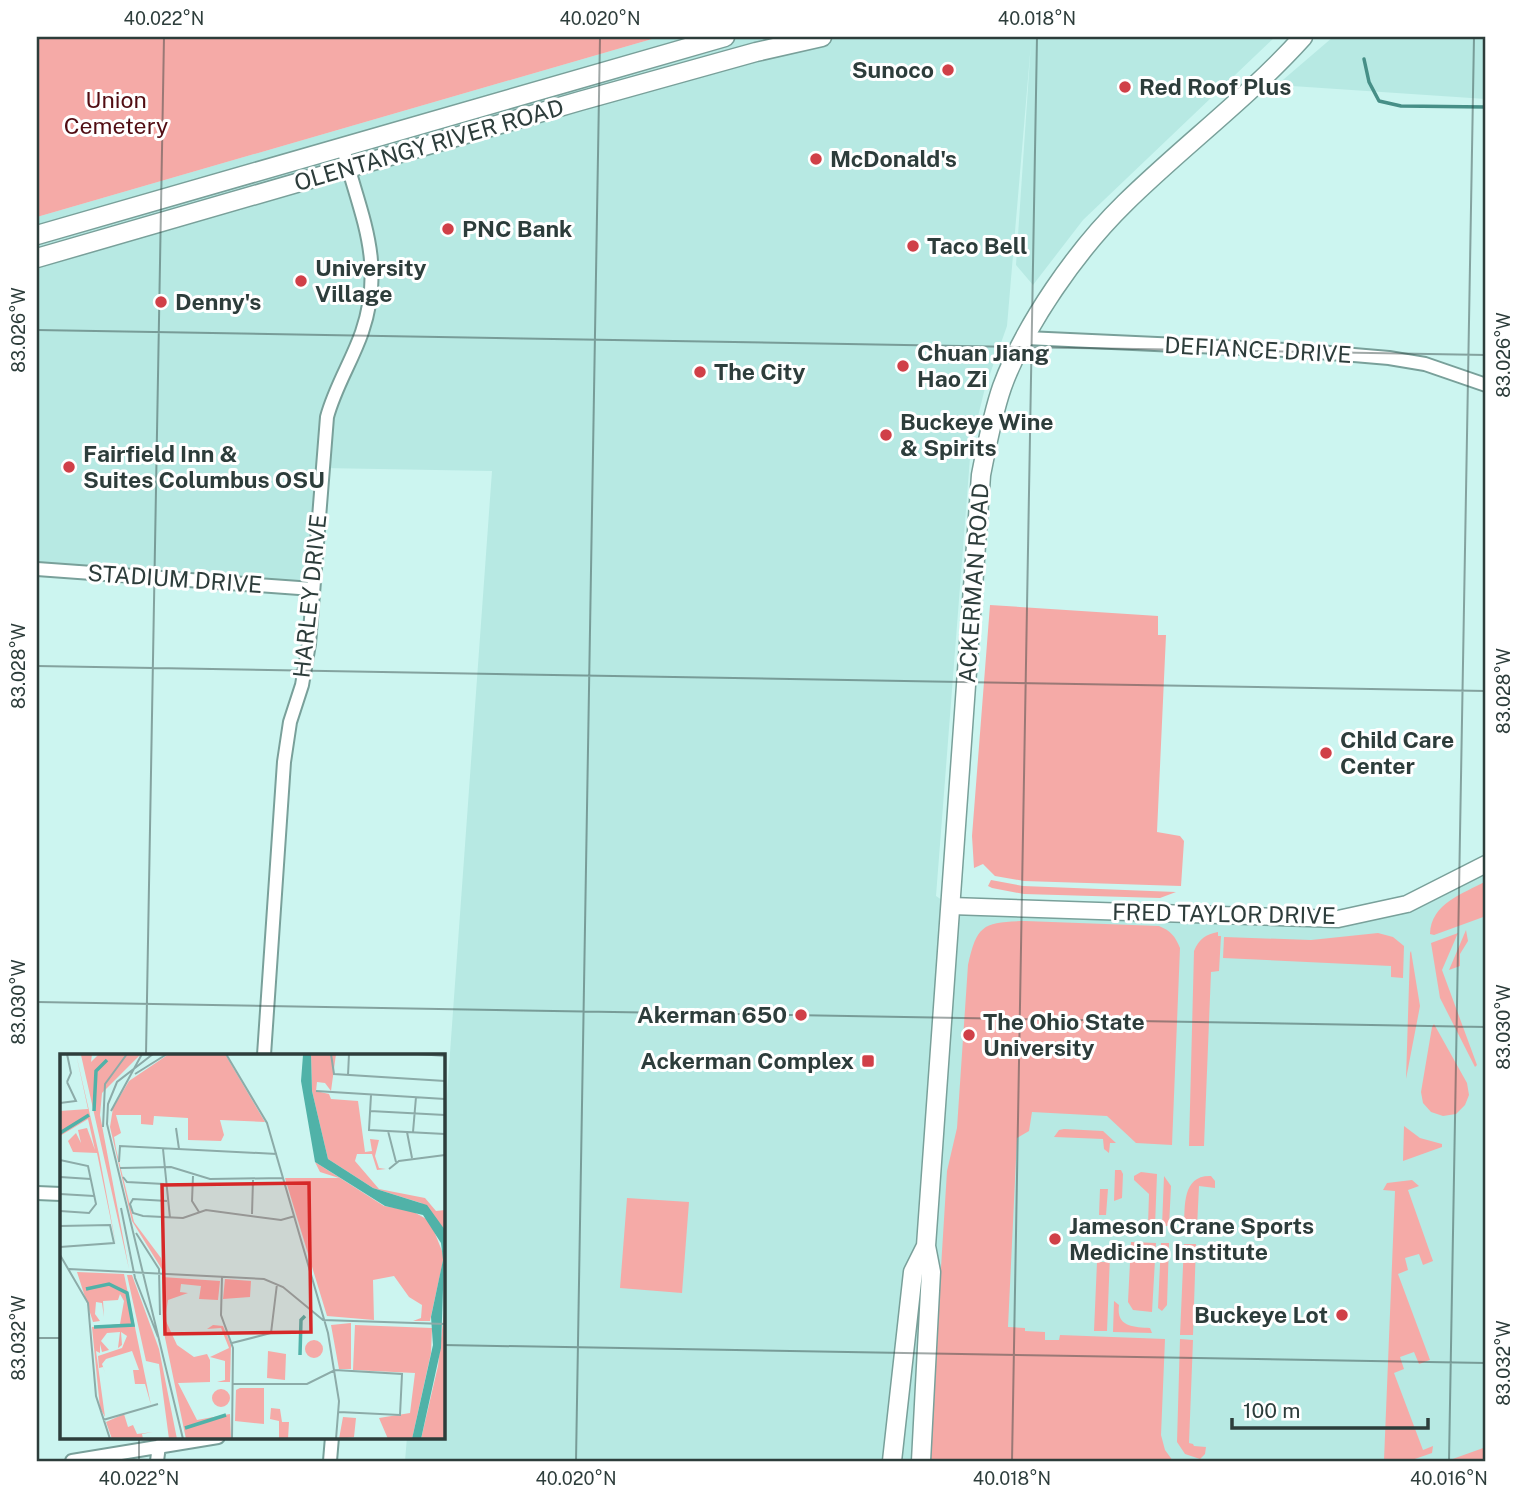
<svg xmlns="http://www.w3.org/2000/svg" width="1523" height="1498" font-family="'Public Sans',sans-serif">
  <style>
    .built { fill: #b7e9e3 }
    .green { fill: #f5aaa7 }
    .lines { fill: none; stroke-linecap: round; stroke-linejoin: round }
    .stream { stroke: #468f87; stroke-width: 3.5 }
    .minor-casing { stroke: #79a09a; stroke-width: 16 }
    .tertiary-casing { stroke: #79a09a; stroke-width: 19 }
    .secondary-casing { stroke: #79a09a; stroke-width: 21 }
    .minor { stroke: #fff; stroke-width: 12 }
    .tertiary { stroke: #fff; stroke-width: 16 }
    .secondary { stroke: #fff; stroke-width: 18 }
    .ticks { fill: none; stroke: #2d3d3b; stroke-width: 2; stroke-opacity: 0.45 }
    .poi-dot { fill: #d04048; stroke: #fff; stroke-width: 2.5 }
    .labels { text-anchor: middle; stroke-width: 6; stroke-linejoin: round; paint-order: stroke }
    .poi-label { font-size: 23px; font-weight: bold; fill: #2d3d3b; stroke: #fff; text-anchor: start }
    .park-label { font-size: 23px; fill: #510d13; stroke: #fff }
    .street-label { font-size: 23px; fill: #2d3d3b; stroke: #fff }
    .inset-river { fill: none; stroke: #50b2a8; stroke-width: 3.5 }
    .inset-road { fill: none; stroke: #8caba8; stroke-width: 2 }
    .view { fill: #d62828; fill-opacity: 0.15; stroke: #d62828; stroke-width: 3.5 }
    .inset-edge { fill: none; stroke: #2d3d3b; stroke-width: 3.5 }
    .neatline { fill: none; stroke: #2d3d3b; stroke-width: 2.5 }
    .ticks-label { font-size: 18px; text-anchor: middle; fill: #2d3d3b }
  </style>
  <rect width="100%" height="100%" fill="#ccf5f0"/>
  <path class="built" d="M 659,37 L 1275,37 L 1083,220 L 1033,285 L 1016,265 L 1031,43 L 1007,326 L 985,388 L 971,445 L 936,896 L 951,906 L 1372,913 L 1486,864 L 1486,1461 L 405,1461 L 407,1437 L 443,1437 L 443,1150 L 492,471 L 322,468 L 313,589 L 37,569 L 37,217 Z
    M 1333,37 L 1486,37 L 1486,99 L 1277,85 Z"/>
  <path class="green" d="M 37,37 L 659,37 L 37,217 Z
    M 990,605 L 1158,616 L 1158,635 L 1166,635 L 1157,832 L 1180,836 L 1184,841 L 1181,886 L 1024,881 L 995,876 L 983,864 L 974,868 L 972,836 Z
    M 991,880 L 1023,886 L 1176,892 L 1160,898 L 1024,894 L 992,888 L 988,886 Z
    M 1486,881 L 1486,916 L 1434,935 L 1430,934 C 1431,903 1463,894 1486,881 Z
    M 1025,921 L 1159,926 C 1171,931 1175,936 1180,948 L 1172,1145 L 1136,1143 L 1107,1116 L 1032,1112 L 1029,1131 L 1017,1138 L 1008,1327 L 1025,1328 L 1025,1331 L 1045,1332 L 1045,1340 L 1059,1340 L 1060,1335 L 1165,1339 L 1161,1435 L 1165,1450 L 1173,1461 L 929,1461 L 947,1171 L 957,1128 L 968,965 C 977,924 984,922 1025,921 Z
    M 1466,930 L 1468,941 L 1460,954 L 1460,966 L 1449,970 Z
    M 1218,932 L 1218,936 L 1221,936 L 1219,971 L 1211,972 L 1204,1146 L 1189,1146 L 1194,951 C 1199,939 1206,934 1218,932 Z
    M 1378,933 L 1393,937 L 1404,946 L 1403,978 L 1391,977 L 1391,966 L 1223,958 L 1224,937 L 1311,940 Z
    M 1458,933 L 1442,970 L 1477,1065 L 1475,1067 L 1440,998 L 1431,943 Z
    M 1411,951 L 1420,1006 L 1406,1079 L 1410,953 Z
    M 1434,1024 L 1467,1083 L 1469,1095 L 1465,1105 L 1456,1114 L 1443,1116 L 1431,1112 L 1423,1103 L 1421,1092 L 1432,1027 Z
    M 1404,1126 L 1420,1138 L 1442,1144 L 1442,1147 L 1403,1161 Z
    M 1064,1129 L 1103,1131 L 1116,1143 L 1110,1143 L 1109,1153 L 1104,1149 L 1103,1139 L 1054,1137 L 1059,1130 Z
    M 1115,1170 L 1121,1170 L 1123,1174 L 1122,1198 L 1114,1201 Z
    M 1141,1172 L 1157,1174 L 1155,1226 L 1148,1225 L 1149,1194 L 1134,1180 L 1134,1176 Z
    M 1164,1176 L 1171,1186 L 1169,1226 L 1162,1226 Z
    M 1211,1176 L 1215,1181 L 1215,1188 L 1199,1186 L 1197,1227 L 1184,1227 C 1185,1206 1182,1175 1211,1176 Z
    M 1412,1180 L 1419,1186 L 1408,1190 L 1433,1261 L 1423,1265 L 1419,1254 L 1405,1258 L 1408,1270 L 1398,1274 L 1430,1360 L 1419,1364 L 1414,1352 L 1400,1357 L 1404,1369 L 1394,1373 L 1423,1450 L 1433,1446 L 1432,1453 L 1409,1461 L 1372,1461 L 1384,1460 L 1395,1191 L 1383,1190 L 1387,1183 Z
    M 1100,1189 L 1108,1189 L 1106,1215 L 1099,1215 Z
    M 627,1198 L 689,1202 L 682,1293 L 620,1288 Z
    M 1131,1242 L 1156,1243 L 1152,1312 L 1133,1310 L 1128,1302 Z
    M 1161,1243 L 1169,1243 L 1167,1305 L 1162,1311 L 1158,1308 Z
    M 1184,1244 L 1196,1244 L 1193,1335 L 1180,1335 Z
    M 1106,1255 L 1110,1255 L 1107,1331 L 1094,1331 L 1097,1262 L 1106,1262 Z
    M 1114,1301 L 1119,1305 C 1116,1327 1133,1327 1150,1328 L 1152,1333 L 1113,1332 Z
    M 1180,1339 L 1193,1340 L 1189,1443 L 1193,1444 L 1194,1446 L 1206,1447 L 1205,1454 L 1200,1459 L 1185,1454 L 1177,1442 Z
    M 1486,1447 L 1486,1461 L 1447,1461 Z"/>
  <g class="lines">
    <path class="stream" d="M 1364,59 L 1369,82 L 1379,101 L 1401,106 L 1486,107"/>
    <g class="minor-casing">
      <path id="minor" d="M 1026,338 L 1307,351 L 1389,358 L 1425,364 L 1486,385
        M 37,569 L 313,589
        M 264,1055 L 284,762 L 290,722 L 302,685 L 309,644 L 327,417 C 335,387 352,361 362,332 C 386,261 360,215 343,148
        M 37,1193 L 61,1194
        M 72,1461 L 218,1437
        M 157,1461 L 159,1446
        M 330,1461 L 332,1437"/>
    </g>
    <g class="tertiary-casing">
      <path id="tertiary" d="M 951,906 L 1338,919 L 1407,904 L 1486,864"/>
    </g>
    <g class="secondary-casing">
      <path id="secondary" d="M 37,235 L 725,37
        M 37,258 L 580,101 L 756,52 L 822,37
        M 892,1461 L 913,1272 L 926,1246
        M 921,1461 L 931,1272 L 926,1246 L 981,475 C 987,445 992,416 1002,387 C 1025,324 1077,250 1125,203 C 1183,146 1249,97 1303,37"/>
    </g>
    <use href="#minor" class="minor"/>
    <use href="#tertiary" class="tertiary"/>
    <use href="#secondary" class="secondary"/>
  </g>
  <path class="ticks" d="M 37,330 L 1486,355M 37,666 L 1486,691M 37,1002 L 1486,1027M 146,1055 L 164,37M 37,1338 L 61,1338M 443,1345 L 1486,1363M 139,1461 L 139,1437M 576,1461 L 600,37M 1012,1461 L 1037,37M 1449,1461 L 1474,37"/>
  <g class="poi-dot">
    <circle cx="948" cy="70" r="7"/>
    <circle cx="1125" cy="87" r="7"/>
    <circle cx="816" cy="159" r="7"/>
    <circle cx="448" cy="229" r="7"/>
    <circle cx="913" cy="246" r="7"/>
    <circle cx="301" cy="281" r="7"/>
    <circle cx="161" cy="302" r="7"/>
    <circle cx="903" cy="366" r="7"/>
    <circle cx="700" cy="372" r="7"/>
    <circle cx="886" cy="435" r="7"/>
    <circle cx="69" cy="467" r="7"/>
    <circle cx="1326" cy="753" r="7"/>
    <circle cx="801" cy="1015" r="7"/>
    <circle cx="969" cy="1035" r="7"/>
    <rect x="861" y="1054" width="14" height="14" rx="3.5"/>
    <circle cx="1055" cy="1239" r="7"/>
    <circle cx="1342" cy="1315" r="7"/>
  </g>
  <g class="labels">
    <g class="poi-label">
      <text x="934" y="78" text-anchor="end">Sunoco</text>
      <text x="1139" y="95">Red Roof Plus</text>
      <text x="830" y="167">McDonald's</text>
      <text x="462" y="237">PNC Bank</text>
      <text x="927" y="254">Taco Bell</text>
      <text x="315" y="276">University<tspan x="315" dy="26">Village</tspan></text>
      <text x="175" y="310">Denny's</text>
      <text x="917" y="361">Chuan Jiang<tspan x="917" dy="26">Hao Zi</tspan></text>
      <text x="714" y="380">The City</text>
      <text x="900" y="430">Buckeye Wine<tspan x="900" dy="26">&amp; Spirits</tspan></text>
      <text x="83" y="462">Fairfield Inn &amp;<tspan x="83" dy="26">Suites Columbus OSU</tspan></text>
      <text x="1340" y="748">Child Care<tspan x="1340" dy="26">Center</tspan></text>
      <text x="787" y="1023" text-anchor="end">Akerman 650</text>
      <text x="983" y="1030">The Ohio State<tspan x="983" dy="26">University</tspan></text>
      <text x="854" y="1069" text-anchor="end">Ackerman Complex</text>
      <text x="1069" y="1234">Jameson Crane Sports<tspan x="1069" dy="26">Medicine Institute</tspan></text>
      <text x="1328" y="1323" text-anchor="end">Buckeye Lot</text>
    </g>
    <g class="park-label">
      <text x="116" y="108">Union<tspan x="116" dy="26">Cemetery</tspan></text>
    </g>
    <g class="street-label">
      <text transform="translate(429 145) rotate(-16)" y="8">OLENTANGY RIVER ROAD</text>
      <text transform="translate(1258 350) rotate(3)" y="8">DEFIANCE DRIVE</text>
      <text transform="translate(175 579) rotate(4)" y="8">STADIUM DRIVE</text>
      <text transform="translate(974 583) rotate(-86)" y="8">ACKERMAN ROAD</text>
      <text transform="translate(310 596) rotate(-84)" y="8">HARLEY DRIVE</text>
      <text transform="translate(1224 914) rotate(1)" y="8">FRED TAYLOR DRIVE</text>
    </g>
  </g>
  <g transform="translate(60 1054)">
    <rect width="385" height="385" fill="#ccf5f0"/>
    <path d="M 16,0 L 39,100 L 56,191 L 37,99 L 13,98 L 8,87 L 16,79 L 21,89 L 18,76 L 27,74 L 35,96 L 28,65 L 0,82 L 0,57 L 28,55 ZM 32,0 L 31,8 L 39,0 L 81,0 L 42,39 L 40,61 L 69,215 L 21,1 ZM 109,0 L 165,0 L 205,68 L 160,66 L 164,81 L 161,87 L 128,86 L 128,64 L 94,62 L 93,71 L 81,70 L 81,61 L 56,61 L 61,79 L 54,83 L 56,95 L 74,168 L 101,204 L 103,217 L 72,167 L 50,73 L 53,54 L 69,27 ZM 251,0 L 276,0 L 271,37 L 265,29 L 257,28 L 256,37 L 269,40 L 271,45 L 298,47 L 305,98 L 312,97 L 310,85 L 319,86 L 315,102 L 319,114 L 326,115 L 317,116 L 312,100 L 297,100 L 295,107 L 319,135 L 365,144 L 376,157 L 385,156 L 385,176 L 361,149 L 313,134 L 268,105 L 252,37 ZM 255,108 L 324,152 L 352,157 L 370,167 L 384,202 L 370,267 L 353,267 L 361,264 L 362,251 L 349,243 L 334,222 L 313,226 L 314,266 L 267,262 L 225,124 L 279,124 L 260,118 ZM 17,218 L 64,220 L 91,351 L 85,330 L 75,330 L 73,316 L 79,316 L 72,297 L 46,305 L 42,310 L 46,321 L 43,313 L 39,314 L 38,302 L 62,294 L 67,282 L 61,278 L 62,291 L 58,294 L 60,278 L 47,279 L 41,287 L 49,296 L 42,298 L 40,290 L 40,299 L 36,297 L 45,363 L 40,354 L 32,273 L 60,270 L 64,247 L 60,240 L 58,246 L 43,247 L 44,263 L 42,249 L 36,248 L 35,260 L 40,267 L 33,268 ZM 67,221 L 72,221 L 99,295 L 117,385 L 109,385 L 99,310 L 86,307 ZM 102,223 L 160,227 L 158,246 L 139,245 L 141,232 L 121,230 L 120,238 L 128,239 L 108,246 L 105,265 L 117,291 L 134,303 L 147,300 L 150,306 L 150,328 L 118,329 L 137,366 L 170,360 L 171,385 L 126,385 L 103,274 ZM 165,225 L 191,227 L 190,243 L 163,245 ZM 385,249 L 385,385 L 361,385 L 378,312 ZM 291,269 L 291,315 L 279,315 L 271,271 ZM 153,271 L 163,272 L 171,291 L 170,328 L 157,328 L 165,326 L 165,307 L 150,303 L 169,294 L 161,274 L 147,275 ZM 295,271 L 372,274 L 371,299 L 352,385 L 328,385 L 319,364 L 350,359 L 355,319 L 293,316 ZM245 295a9 9 0 1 1 18 0a9 9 0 1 1-18 0ZM 208,297 L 226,300 L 225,326 L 207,324 ZM 180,334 L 204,334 L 204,370 L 175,367 L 176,336 ZM152 344a9 9 0 1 1 18 0a9 9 0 1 1-18 0ZM 211,354 L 220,355 L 222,368 L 229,368 L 228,385 L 219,385 L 219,367 L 210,365 ZM 64,360 L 68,373 L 73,371 L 77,380 L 93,378 L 82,380 L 83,385 L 52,385 L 46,368 ZM 283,363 L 296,364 L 294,383 L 279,385 Z" fill="#f5aaa7"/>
    <path d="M 251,0 L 252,37 L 268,105 L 313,134 L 367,151 L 385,176 L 381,294 L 361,385 L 352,385 L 373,291 L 371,263 L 383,206 L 381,189 L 363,161 L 325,152 L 255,108 L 241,27 L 243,1 Z" fill="#50b2a8"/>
    <path class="inset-river" d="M 34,57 L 36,17 L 47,6M 0,79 L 29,61M 26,235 L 49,230 L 67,239 L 73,271 L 34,273M 240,301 L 241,266 L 245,262M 125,374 L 166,361"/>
    <path class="inset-road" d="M 7,0 L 11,19 L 7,28M 93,0 L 57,28 L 48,50 L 47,70 L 123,385M 166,0 L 207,69 L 268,279 L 279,347 L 276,385M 271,0 L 274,20 L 385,27M 358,0 L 385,2M 75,20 L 107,0M 288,21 L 289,0M 256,37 L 385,45M 311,41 L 309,76 L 385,80M 0,49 L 16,47 L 7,28M 51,57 L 82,0M 310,57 L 385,61M 43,73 L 45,30 L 67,0M 116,74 L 119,95M 328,77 L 336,108M 347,78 L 352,104M 353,78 L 356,43M 103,95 L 110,164M 0,106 L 28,112 L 36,150 L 29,159 L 0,157M 59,108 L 60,92 L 217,100M 60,114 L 111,113 L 150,125 L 223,124M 329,115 L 339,107 L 385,101M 133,122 L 132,147 L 139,158M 0,123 L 31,125M 63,123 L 67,128 L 104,130M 0,140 L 34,142M 107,147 L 73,145 L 70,150 L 73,159 L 83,162 L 123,164 L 146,156 L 221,166 L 235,162M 61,154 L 75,224 L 98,283M 192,160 L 193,126M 0,172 L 50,171 L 54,189 L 0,193M 76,179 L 99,215 L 100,261M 0,201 L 28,249 L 36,342 L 50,385M 9,215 L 204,225 L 223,233 L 263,266 L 385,270M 162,223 L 161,261 L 173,294 L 172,385M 172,289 L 211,279 L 217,230M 173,330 L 247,330 L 275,316 L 342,320 L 340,361 L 279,358M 43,366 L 98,350"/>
    <path class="view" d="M 249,129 L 251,278 L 105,280 L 102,131 Z"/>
    <rect width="385" height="385" class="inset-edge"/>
  </g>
  <rect width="1523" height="1498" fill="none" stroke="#ffffff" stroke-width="77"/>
  <path d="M1232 1418v10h196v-10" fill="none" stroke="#2d3d3b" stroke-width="3.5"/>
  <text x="1243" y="1418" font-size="21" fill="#2d3d3b" stroke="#ffffff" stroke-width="5" paint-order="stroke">100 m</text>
  <rect x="38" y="38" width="1446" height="1422" class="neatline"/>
  <g class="ticks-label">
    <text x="164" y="25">40.022°N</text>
    <text x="600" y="25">40.020°N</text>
    <text x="1037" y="25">40.018°N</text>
    <text transform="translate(19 330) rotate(-90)" y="6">83.026°W</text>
    <text transform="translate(1504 355) rotate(-90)" y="6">83.026°W</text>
    <text transform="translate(19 666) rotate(-90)" y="6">83.028°W</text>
    <text transform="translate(1504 691) rotate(-90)" y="6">83.028°W</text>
    <text transform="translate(19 1002) rotate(-90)" y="6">83.030°W</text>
    <text transform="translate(1504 1027) rotate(-90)" y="6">83.030°W</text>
    <text transform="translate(19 1338) rotate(-90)" y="6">83.032°W</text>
    <text transform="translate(1504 1363) rotate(-90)" y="6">83.032°W</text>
    <text x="139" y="1485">40.022°N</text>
    <text x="576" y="1485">40.020°N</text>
    <text x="1012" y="1485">40.018°N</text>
    <text x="1449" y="1485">40.016°N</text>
  </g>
</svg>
